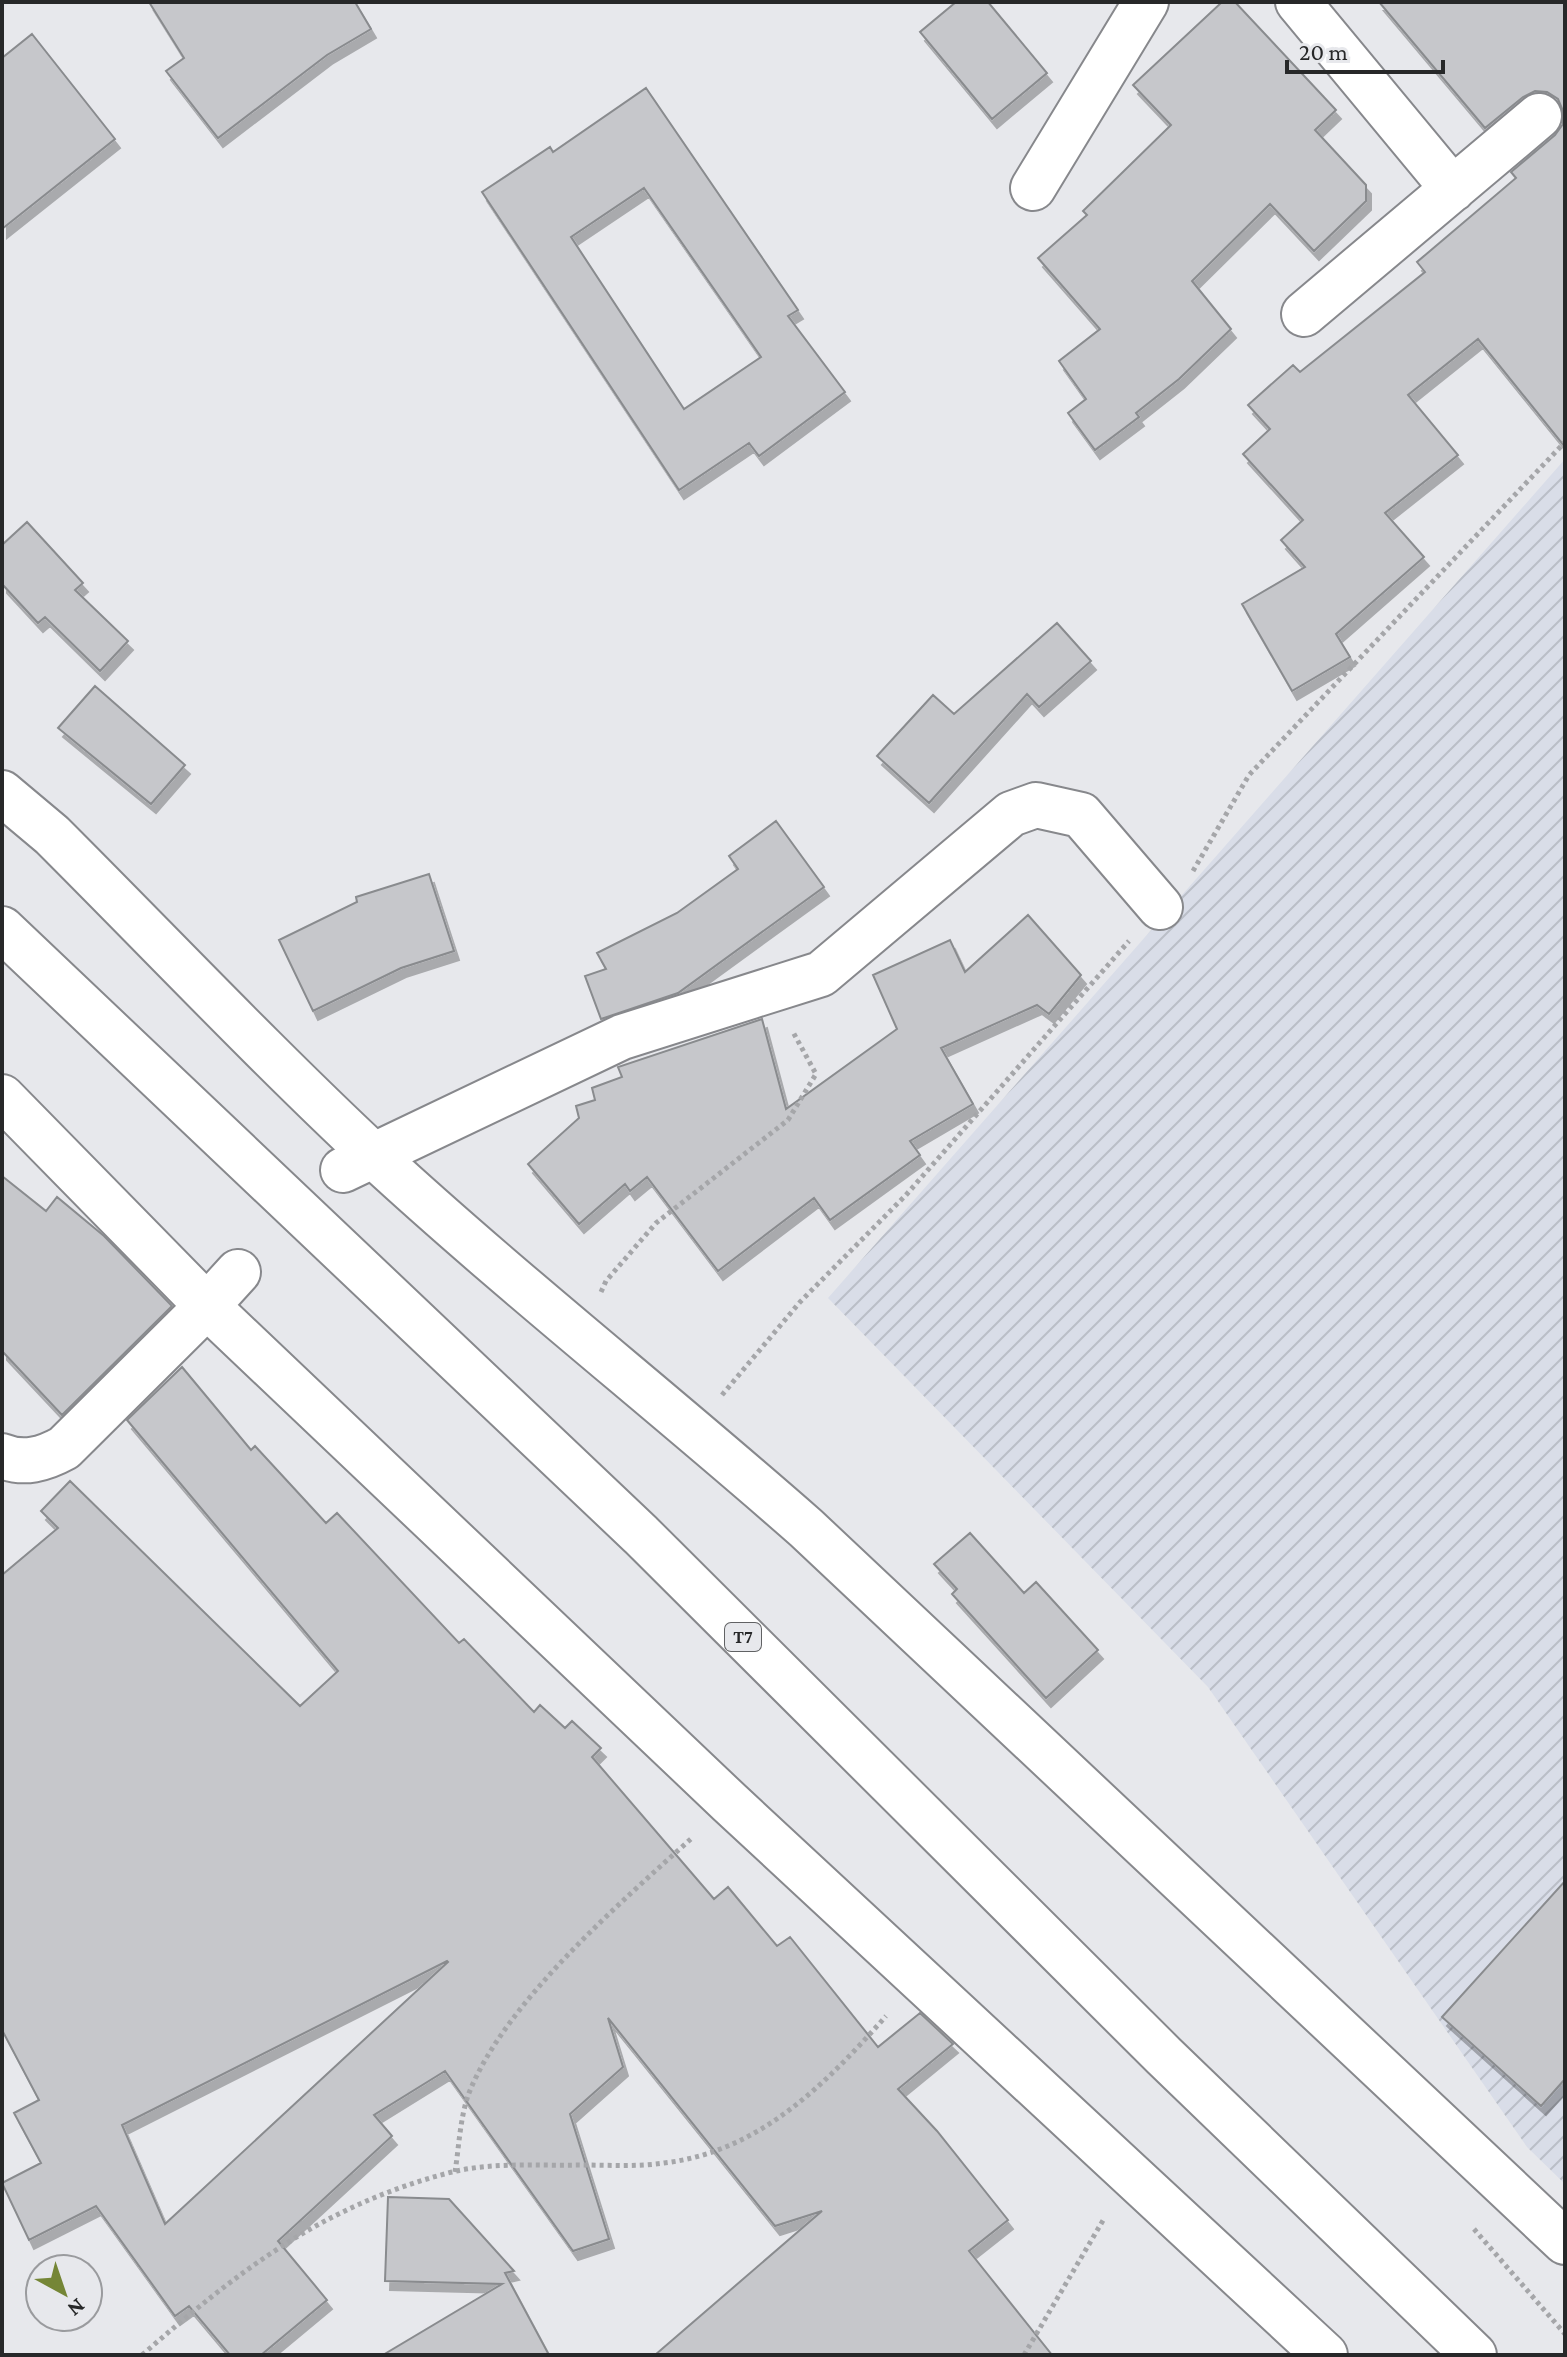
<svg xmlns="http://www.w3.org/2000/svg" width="1567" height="2357" font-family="'Crimson Pro',serif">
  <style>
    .industrial { fill: url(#industrial-furrows) }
    .building { fill: #c6c7cb; stroke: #898b8e; stroke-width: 2; fill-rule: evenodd; filter: url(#shadow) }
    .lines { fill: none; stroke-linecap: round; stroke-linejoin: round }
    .minor-casing { stroke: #87888c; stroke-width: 48 }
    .trunk-casing { stroke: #87888c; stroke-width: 48 }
    .path { stroke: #a5a6a9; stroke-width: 5; stroke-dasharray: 4 4; stroke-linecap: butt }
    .minor { stroke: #fff; stroke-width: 44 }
    .trunk { stroke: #fff; stroke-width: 44 }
    .labels { text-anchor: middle; stroke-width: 6; stroke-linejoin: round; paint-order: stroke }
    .shield { fill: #e7e8ec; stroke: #616264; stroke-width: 2 }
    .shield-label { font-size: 18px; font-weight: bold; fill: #272829 }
  </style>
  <defs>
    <pattern id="industrial-furrows" width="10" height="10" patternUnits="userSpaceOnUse" patternTransform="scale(2)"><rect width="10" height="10" fill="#d9dde8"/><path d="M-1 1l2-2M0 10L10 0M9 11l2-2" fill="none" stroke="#babec7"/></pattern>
    <filter id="shadow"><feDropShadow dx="5" dy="9" stdDeviation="0" flood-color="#0004"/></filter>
  </defs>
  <rect width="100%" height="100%" fill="#e7e8ec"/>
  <path class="industrial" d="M 1565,459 L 1565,2184 L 1527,2147 L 1208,1687 L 828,1298 Z"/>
  <path class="building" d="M 149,2 L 355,2 L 371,29 L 327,55 L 218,138 L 166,71 L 184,58 Z
    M 956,2 L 988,2 L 1047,73 L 992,119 L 920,32 Z
    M 1222,2 L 1235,2 L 1336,110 L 1315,130 L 1366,185 L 1366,201 L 1314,251 L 1270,204 L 1192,281 L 1231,329 L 1179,379 L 1136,413 L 1139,417 L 1095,450 L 1068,413 L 1086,399 L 1059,361 L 1100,329 L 1038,258 L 1087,215 L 1083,211 L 1171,125 L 1133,85 Z
    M 1379,2 L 1565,2 L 1565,447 L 1478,339 L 1408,395 L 1458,455 L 1385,513 L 1424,557 L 1336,634 L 1350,657 L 1292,691 L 1242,604 L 1305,567 L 1281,540 L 1303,520 L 1243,454 L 1270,429 L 1248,405 L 1293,365 L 1300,372 L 1425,272 L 1417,262 L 1516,178 L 1511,172 L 1555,135 L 1563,124 L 1563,111 L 1558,99 L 1547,92 L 1535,91 L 1523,97 L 1485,128 Z
    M 32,34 L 115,139 L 2,229 L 2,58 Z
    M 646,88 L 798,310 L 788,316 L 845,392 L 759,456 L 749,443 L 679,490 L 482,192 L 550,147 L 553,152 ZM 644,188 L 761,357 L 684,409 L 571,237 Z
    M 27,522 L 83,583 L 75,590 L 128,641 L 100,671 L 45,617 L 38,623 L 2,584 L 2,545 Z
    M 1057,623 L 1091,661 L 1039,707 L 1027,694 L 929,803 L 877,756 L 933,695 L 954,714 Z
    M 95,686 L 185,765 L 151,804 L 58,728 Z
    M 776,821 L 824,887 L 678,993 L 601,1019 L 585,976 L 606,969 L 597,953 L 677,913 L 738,869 L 729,856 Z
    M 429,874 L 454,951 L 401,968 L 313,1011 L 279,940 L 357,902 L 356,897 Z
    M 1028,915 L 1081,975 L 1049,1014 L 1037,1005 L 941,1048 L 973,1104 L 910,1141 L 920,1155 L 830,1220 L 814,1198 L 718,1271 L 647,1177 L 630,1191 L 625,1184 L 579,1224 L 528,1164 L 579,1118 L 576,1106 L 595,1100 L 592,1088 L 622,1077 L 618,1067 L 762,1019 L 786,1109 L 897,1029 L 873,975 L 950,940 L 965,972 Z
    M 2,1176 L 46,1211 L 57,1197 L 104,1236 L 172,1306 L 62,1415 L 2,1351 Z
    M 182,1367 L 251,1450 L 255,1446 L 326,1523 L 337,1513 L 459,1643 L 464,1639 L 534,1712 L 540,1705 L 565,1728 L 572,1721 L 601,1748 L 592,1757 L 714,1899 L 728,1887 L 777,1946 L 790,1937 L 878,2047 L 920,2013 L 953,2044 L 898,2089 L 937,2131 L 1008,2220 L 969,2251 L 1052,2355 L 655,2355 L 822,2211 L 775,2226 L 608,2018 L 623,2067 L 570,2114 L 609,2239 L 573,2251 L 445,2071 L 374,2115 L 392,2136 L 278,2241 L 327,2300 L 261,2355 L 230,2355 L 189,2306 L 175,2316 L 96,2206 L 29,2240 L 2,2183 L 41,2163 L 14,2113 L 39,2100 L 2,2030 L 2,1575 L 58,1528 L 41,1511 L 70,1481 L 300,1706 L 338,1671 L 127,1420 ZM 447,1961 L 448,1962 L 165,2224 L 122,2125 Z
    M 970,1533 L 1024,1593 L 1036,1582 L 1098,1650 L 1046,1698 L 952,1594 L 957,1589 L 934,1564 Z
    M 1565,1881 L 1565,2079 L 1541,2106 L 1442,2017 Z
    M 388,2197 L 449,2199 L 514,2271 L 505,2273 L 549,2355 L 383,2355 L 502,2284 L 385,2281 Z"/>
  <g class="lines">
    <g class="minor-casing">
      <path id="minor" d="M 1298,2 L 1453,189
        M 1033,188 L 1146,2
        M 1304,314 L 1539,116
        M 2,793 L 52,835 C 159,942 264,1053 374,1156 C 514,1285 663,1402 806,1528 L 1565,2242
        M 2,1097 L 207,1306 L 64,1448 C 44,1459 24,1465 2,1456
        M 343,1170 L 622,1037 L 821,974 L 1011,814 L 1036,805 L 1081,815 L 1160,907
        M 238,1272 L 207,1306 L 730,1803 L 1325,2355"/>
    </g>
    <g class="trunk-casing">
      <path id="trunk" d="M 2,929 L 641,1535 L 1164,2056 L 1474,2355"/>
    </g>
    <path class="path" d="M 1193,871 L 1249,775 L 1565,442
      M 601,1292 L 606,1281 L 656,1223 L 788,1120 L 816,1074 L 793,1032
      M 722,1395 L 800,1302 L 906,1195 L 1129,941
      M 455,2172 C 459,2147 460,2117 469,2093 C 505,2002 621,1902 693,1837
      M 1474,2229 L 1565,2334
      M 142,2355 C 240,2270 323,2205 452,2172 C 492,2162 538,2166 579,2165 C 607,2165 637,2167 664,2163 C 759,2152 826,2084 886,2016
      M 1024,2355 L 1105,2217"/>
    <use href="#minor" class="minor"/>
    <use href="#trunk" class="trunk"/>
  </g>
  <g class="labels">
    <rect class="shield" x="725" y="1623" width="36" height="28" rx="6"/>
    <g class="shield-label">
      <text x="743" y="1643">T7</text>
    </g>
  </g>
  <rect width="1567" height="2357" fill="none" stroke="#272829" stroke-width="8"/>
  <g transform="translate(64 2293) rotate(140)"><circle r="38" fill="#e7e8ec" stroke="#9a9b9e" stroke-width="2"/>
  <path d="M0-6L14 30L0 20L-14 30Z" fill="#758636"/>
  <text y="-12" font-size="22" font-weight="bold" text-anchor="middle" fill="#272829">N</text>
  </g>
  <path d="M1287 60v12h156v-12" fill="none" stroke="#272829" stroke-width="4"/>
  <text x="1299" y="60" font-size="24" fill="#272829" stroke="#e7e8ec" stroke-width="6" paint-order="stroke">20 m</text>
</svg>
